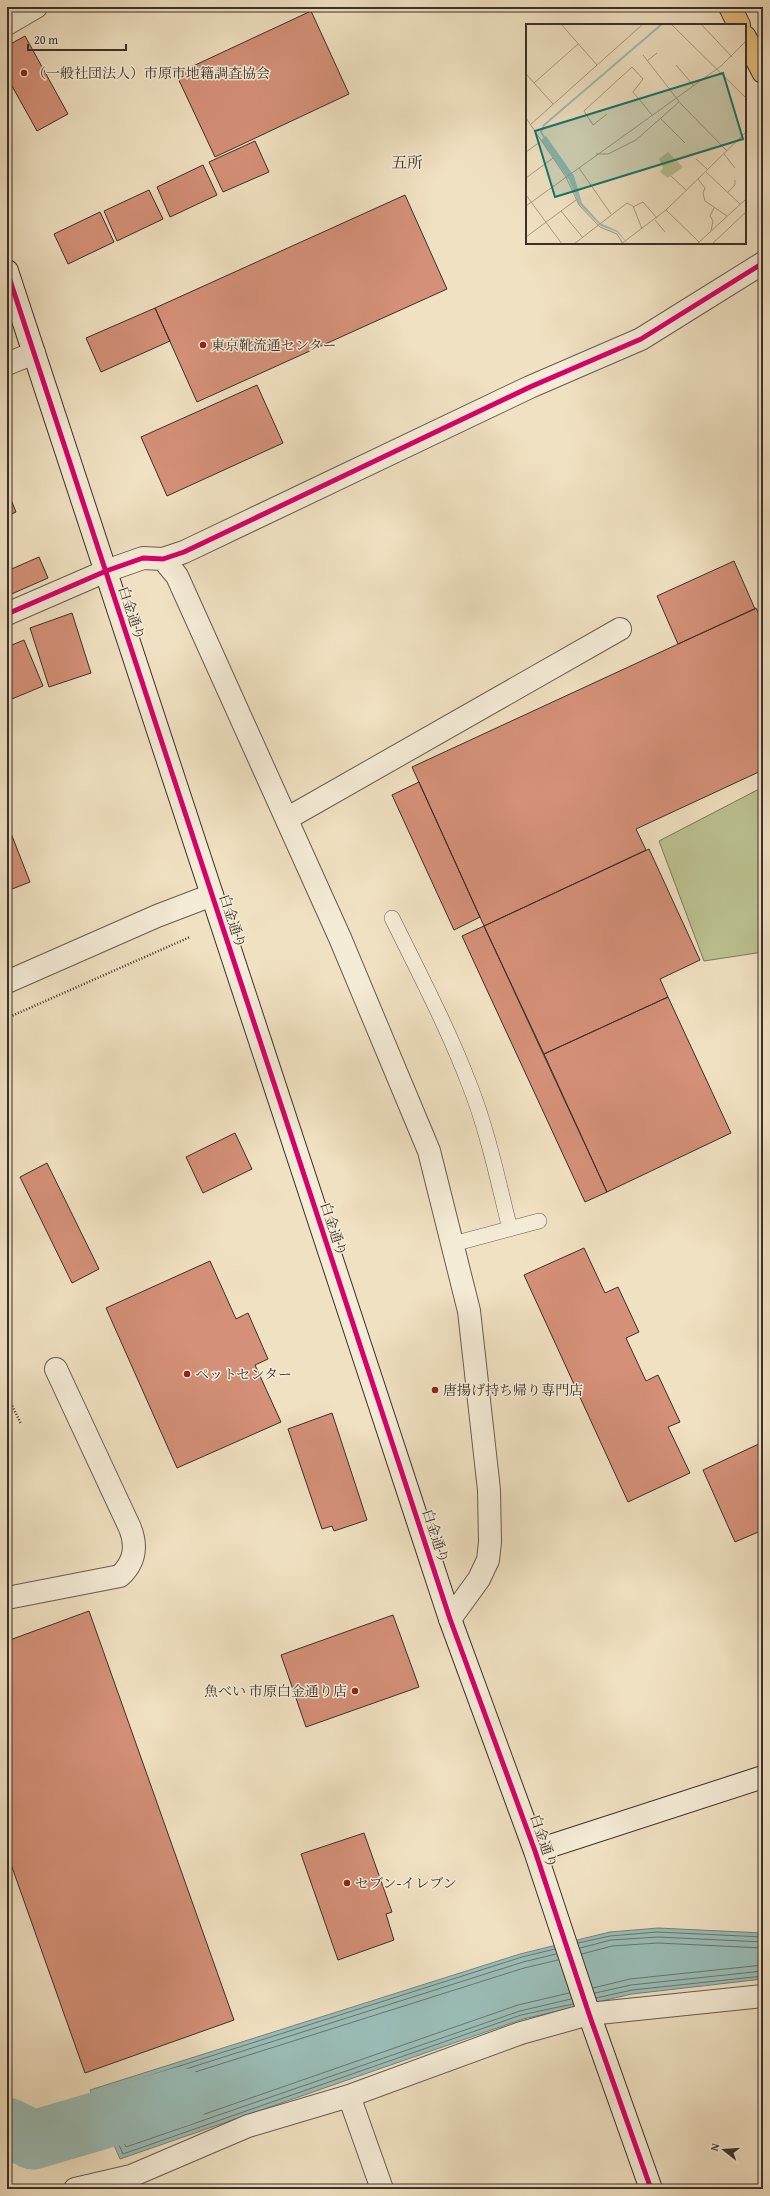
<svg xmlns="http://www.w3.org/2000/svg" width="770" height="2196" font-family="'Gentium Book Plus','Noto Serif JP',serif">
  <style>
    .green { fill: #bcc291; stroke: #7c795d }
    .water { fill: #9abdb7; stroke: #74857e }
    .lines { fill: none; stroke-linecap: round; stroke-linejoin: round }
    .shore { stroke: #6a7670; stroke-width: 1 }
    .river { stroke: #9abdb7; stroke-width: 59 }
    .building { fill: #d49078; stroke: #3b3029 }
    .lane-casing { stroke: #685c4f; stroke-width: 16 }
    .street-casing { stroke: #685c4f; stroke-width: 24 }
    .secondary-casing { stroke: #3b3029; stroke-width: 24 }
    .primary-casing { stroke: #3b3029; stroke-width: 24 }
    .path { stroke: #3b3029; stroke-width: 2.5; stroke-dasharray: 1 2; stroke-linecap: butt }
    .lane { stroke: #f5ecd7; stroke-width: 15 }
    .street { stroke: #f5ecd7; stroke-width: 22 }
    .secondary { stroke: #f5ecd7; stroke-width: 22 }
    .primary { stroke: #e8c081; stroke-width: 22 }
    .cycleway-casing { stroke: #f5ecd7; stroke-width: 8 }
    .cycleway { stroke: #d6006c; stroke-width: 5 }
    .poi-dot { fill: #8f2418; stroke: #f5ecd7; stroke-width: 1.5 }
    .labels { text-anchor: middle; stroke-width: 3; stroke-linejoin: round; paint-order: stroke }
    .poi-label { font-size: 14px; fill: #3b3029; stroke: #f5ecd7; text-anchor: start }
    .street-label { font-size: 14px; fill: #3b3029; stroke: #f5ecd7 }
    .quarter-label { font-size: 16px; fill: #3b3029; stroke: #f5ecd7 }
    .inset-river { fill: none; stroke: #9abdb7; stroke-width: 2 }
    .inset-road { fill: none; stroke: #a89a85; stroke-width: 1 }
    .view { fill: #0f766e; fill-opacity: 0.15; stroke: #0f766e; stroke-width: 2 }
    .inset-edge { fill: none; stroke: #3b3029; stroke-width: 2 }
  </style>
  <rect width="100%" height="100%" fill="#f0e1c2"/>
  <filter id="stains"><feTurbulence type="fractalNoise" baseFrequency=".005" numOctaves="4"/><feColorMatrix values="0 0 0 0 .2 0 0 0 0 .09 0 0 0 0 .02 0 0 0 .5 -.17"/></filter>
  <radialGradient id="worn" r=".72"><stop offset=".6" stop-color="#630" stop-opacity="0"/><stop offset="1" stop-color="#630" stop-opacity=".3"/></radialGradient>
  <path class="green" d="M 763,787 L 763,952 L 704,961 L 659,841 Z"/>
  <path class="water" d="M 658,1928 L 763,1933 L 763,1979 L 632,1994 L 523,2019 L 120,2159 L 90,2090 L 520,1954 L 610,1932 Z"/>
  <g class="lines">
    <path class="shore" d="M 578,1943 L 610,1936 L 657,1932 L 763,1937
      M 580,1948 L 611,1940 L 658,1937 L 763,1942
      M 555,1949 L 522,1957 L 98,2092 L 96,2094 L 123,2154 L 521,2015 L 573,2004
      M 556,1954 L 523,1962 L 104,2095 L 103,2097 L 126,2147 L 520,2011 L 571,1999
      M 582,1954 L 612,1946 L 658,1943 L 763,1948
      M 558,1960 L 524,1968 L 113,2098 L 111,2101 L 127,2139 L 130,2140 L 518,2005 L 569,1993
      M 593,1988 L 630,1979 L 763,1965
      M 595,1993 L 631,1985 L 763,1971
      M 596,1998 L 632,1990 L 763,1976"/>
    <path class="river" d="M 7,2127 L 33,2140 L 180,2097"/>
  </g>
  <path class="building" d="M 311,11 L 349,94 L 215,157 L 176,74 Z
    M 25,36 L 68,114 L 37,131 L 7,77 L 7,46 Z
    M 255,141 L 269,172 L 223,192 L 209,162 Z
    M 203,165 L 217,195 L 170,217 L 157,187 Z
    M 149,190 L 163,219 L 117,241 L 104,211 Z
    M 405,195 L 447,289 L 197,402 L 155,308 Z
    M 100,212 L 114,242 L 68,264 L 54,234 Z
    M 155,308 L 170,341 L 101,372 L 86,338 Z
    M 257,385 L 283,443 L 167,496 L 141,437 Z
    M 10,497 L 16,512 L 7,516 L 7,498 Z
    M 39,557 L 48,578 L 7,596 L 7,571 Z
    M 734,561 L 755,609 L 678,644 L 657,596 Z
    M 756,608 L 763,623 L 763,770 L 636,829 L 646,850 L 484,926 L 412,767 Z
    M 72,613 L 91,673 L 49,687 L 30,628 Z
    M 24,640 L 43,686 L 7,701 L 7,647 Z
    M 419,782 L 480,917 L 454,930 L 392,795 Z
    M 7,823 L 30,882 L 7,891 Z
    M 649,849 L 700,960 L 660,979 L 668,997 L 544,1054 L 484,926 Z
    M 484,926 L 607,1192 L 585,1202 L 462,936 Z
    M 668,997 L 731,1133 L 607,1192 L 544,1054 Z
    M 235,1133 L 252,1169 L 203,1193 L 186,1157 Z
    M 47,1163 L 99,1269 L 72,1283 L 20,1177 Z
    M 584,1248 L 605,1293 L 618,1287 L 639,1332 L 626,1338 L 646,1381 L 658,1375 L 680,1422 L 668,1427 L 690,1473 L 628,1502 L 524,1275 Z
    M 210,1261 L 236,1319 L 248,1313 L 268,1359 L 255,1365 L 281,1422 L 177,1468 L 106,1308 Z
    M 332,1413 L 367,1520 L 334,1531 L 332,1526 L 322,1529 L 288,1429 Z
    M 763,1442 L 763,1530 L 735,1542 L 703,1470 Z
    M 89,1611 L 234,2020 L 85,2073 L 7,1853 L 7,1641 Z
    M 393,1615 L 419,1687 L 306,1727 L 281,1655 Z
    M 364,1833 L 392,1912 L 386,1914 L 394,1940 L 338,1960 L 301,1854 Z"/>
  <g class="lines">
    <g class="lane-casing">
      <path id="lane" d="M 392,918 C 419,973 448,1028 470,1086 C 488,1132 498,1181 510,1229
        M 453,1244 L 539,1221"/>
    </g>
    <g class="street-casing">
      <path id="street" d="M 7,24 L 36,7
        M 7,364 L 34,353
        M 163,559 L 177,576 L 340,938 L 429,1151 L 469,1311 L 489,1490 L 490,1542 L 488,1560 L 479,1579 L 450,1619
        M 7,614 L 106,571 L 143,558 L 163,559 L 184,552 L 530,387 L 641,339 L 763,263
        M 288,818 L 620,629
        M 7,982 L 157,916 L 212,895
        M 7,1598 L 120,1576 C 135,1562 137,1546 130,1528 L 56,1369
        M 349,2096 L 382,2189
        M 75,2189 L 131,2176 L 248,2126 L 349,2096 L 521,2033 L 589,2014 L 763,1996"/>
    </g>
    <g class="secondary-casing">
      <path id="secondary" d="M 7,271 L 450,1619 L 535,1851 L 589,2014 L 651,2189
        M 535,1851 L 763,1777"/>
    </g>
    <g class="primary-casing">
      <path id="primary" d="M 730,7 L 739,25
        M 745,37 L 763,72"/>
    </g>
    <path class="path" d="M 7,1018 L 190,937
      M 7,1395 L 21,1424"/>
    <use href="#lane" class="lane"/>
    <use href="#street" class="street"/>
    <use href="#secondary" class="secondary"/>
    <use href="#primary" class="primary"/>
    <g class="cycleway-casing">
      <path id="cycleway" d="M 7,271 L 450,1619 L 535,1851 L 589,2014 L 651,2189
        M 7,614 L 106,571 L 143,558 L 163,559 L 184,552 L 530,387 L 641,339 L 763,263"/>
    </g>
    <use href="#cycleway" class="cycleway"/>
  </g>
  <g class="poi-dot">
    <circle cx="24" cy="73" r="4"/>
    <circle cx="203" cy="345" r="4"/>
    <circle cx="187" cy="1374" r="4"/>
    <circle cx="435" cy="1390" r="4"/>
    <circle cx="355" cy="1691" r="4"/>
    <circle cx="347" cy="1883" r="4"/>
  </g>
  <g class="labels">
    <g class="poi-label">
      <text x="32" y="78">（一般社団法人）市原市地籍調査協会</text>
      <text x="211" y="350">東京靴流通センター</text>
      <text x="195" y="1379">ペットセンター</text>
      <text x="443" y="1395">唐揚げ持ち帰り専門店</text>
      <text x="347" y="1696" text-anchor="end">魚べい 市原白金通り店</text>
      <text x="355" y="1888">セブン-イレブン</text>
    </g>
    <g class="street-label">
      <text transform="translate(132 613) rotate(72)" y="5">白金通り</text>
      <text transform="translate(233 921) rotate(72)" y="5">白金通り</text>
      <text transform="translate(334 1229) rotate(72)" y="5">白金通り</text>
      <text transform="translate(436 1536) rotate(72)" y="5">白金通り</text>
      <text transform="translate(544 1841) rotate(71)" y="5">白金通り</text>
    </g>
    <g class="quarter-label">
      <text x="407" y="168">五所</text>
    </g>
  </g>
  <g transform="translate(526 24)">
    <rect width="220" height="220" fill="#f0e1c2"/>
    <path d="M 142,128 L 157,143 L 142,154 L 134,148 L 137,144 L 133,135 Z" fill="#bcc291"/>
    <path d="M 20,112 L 48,152 L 56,179 L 74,199 L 92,207 L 102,220 L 91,208 L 75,202 L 53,180 L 43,156 L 15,116 Z" fill="#9abdb7"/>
    <path class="inset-river" d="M 22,120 L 15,108 L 18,101 L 136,0"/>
    <path class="inset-road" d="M 35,0 L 71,41M 145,0 L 220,74M 175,0 L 206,33M 117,31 L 155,80 L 201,127M 121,37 L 131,29M 150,41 L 168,62M 0,50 L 27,80M 8,59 L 52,20M 81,90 L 67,101 L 58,87 L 106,43 L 117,55 L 107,68 L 126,91M 0,94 L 40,153 L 53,181 L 74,203 L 91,210 L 97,220M 135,95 L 159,119M 4,101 L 117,0M 0,128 L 14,118M 70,130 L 82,130 L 110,116 L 153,78M 198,130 L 209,144M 170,135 L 181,145M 53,144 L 85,190M 179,147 L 214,180M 145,152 L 160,166M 0,154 L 27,134M 172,155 L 179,164 L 177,169 L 179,177 L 201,192M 201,169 L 209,161 L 209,156M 0,171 L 36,220M 0,182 L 195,42 L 220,17M 107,183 L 117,178 L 131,194M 140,186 L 173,218M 35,187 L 57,214M 129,196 L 139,208M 185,207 L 187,197 L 184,192 L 188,184M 0,213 L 50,176M 48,220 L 101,179 L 107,182 L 116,205M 95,220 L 140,186 L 220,108M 171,220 L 220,175M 186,220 L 220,188"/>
    <path class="view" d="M 197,49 L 217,115 L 29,173 L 9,107 Z"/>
    <rect width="220" height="220" class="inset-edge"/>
  </g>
  <rect width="770" height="2196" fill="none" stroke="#f0e1c2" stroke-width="24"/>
  <rect x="8" y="8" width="754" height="2180" fill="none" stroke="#3b3029" stroke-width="2"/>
  <rect x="12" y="12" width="746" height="2172" fill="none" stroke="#3b3029"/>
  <g transform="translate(724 2150) rotate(287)" stroke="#f5ecd7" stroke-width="3" paint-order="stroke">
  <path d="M0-3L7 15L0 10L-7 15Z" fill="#3b3029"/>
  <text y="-6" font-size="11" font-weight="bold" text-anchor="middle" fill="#3b3029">N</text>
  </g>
  <path d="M28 44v6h98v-6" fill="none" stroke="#3b3029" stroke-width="2"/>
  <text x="34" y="44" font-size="12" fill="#3b3029" stroke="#f5ecd7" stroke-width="3" paint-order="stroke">20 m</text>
  <rect width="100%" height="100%" filter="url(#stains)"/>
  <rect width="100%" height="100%" fill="url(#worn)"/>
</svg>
